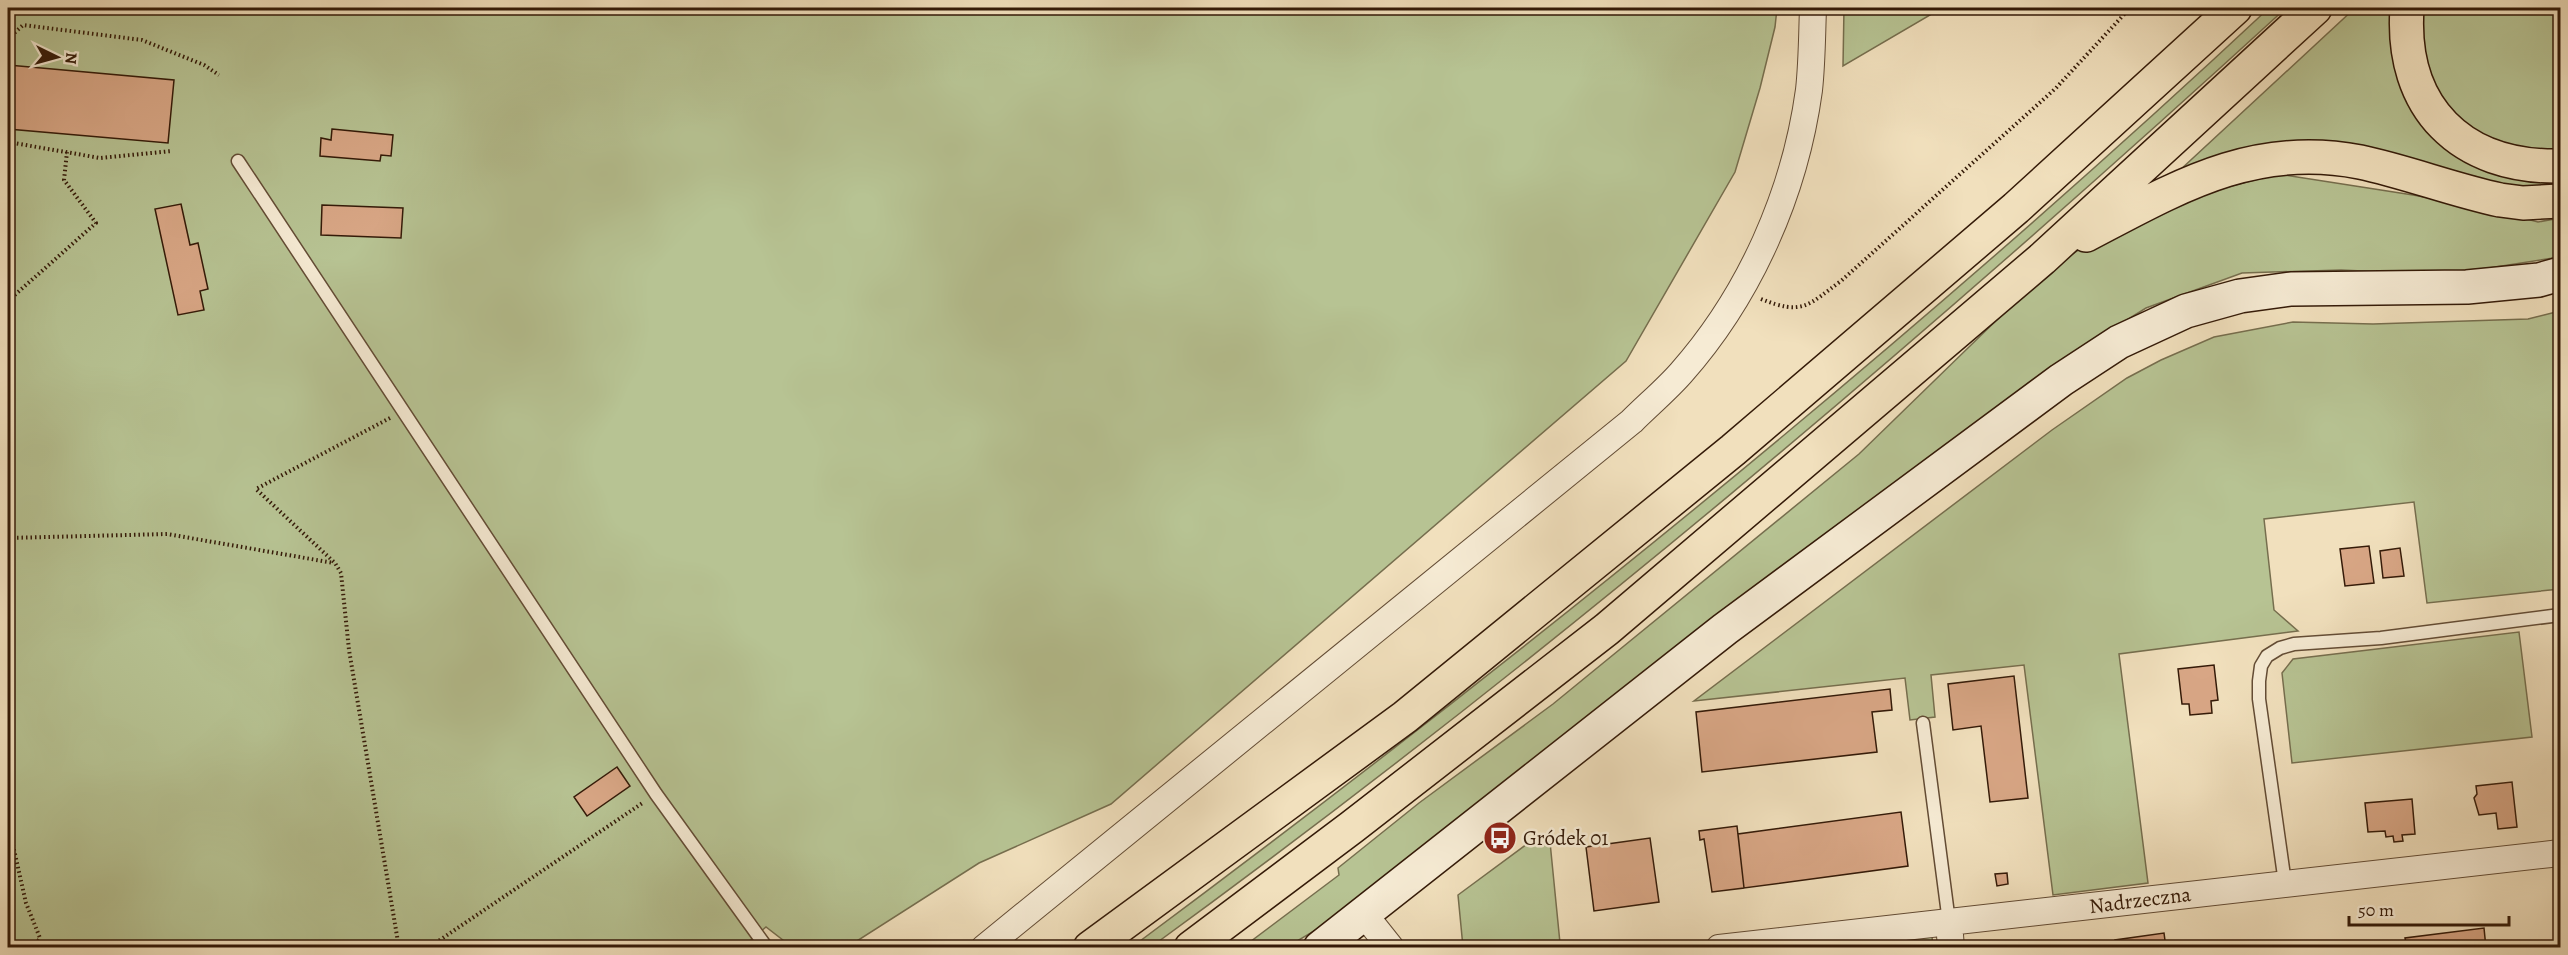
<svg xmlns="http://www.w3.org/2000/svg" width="2568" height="955" font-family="Alegreya,serif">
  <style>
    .green { fill: #b7c393; stroke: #766e4e; stroke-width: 1.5 }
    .building { fill: #d8a685; stroke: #341a08; stroke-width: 1.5 }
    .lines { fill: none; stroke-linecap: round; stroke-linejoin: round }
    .lane-casing { stroke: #634c35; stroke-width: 15 }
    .street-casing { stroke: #634c35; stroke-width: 28 }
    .secondary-casing { stroke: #341a08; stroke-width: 36 }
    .highway-casing { stroke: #341a08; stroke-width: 36 }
    .path { stroke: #341a08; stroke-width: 4; stroke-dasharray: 1.5 3; stroke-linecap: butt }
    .lane { stroke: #f6ebd4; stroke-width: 12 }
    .street { stroke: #f6ebd4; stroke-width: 26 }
    .secondary { stroke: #f6ebd4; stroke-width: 33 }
    .highway { stroke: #f1e0bd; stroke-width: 33 }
    .labels { text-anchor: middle; stroke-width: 5; stroke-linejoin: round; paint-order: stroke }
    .poi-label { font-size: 21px; fill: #341a08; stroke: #f6ebd4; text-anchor: start }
    .street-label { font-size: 21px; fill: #341a08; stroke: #f6ebd4 }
  </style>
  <rect width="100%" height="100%" fill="#f1e0bd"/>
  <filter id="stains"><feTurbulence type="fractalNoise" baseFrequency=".00333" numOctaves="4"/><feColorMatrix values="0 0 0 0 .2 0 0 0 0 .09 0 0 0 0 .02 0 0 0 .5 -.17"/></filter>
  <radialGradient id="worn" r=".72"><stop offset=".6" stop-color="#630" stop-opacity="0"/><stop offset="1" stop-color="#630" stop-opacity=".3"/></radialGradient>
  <path class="green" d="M 8,8 L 1777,8 L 1775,27 L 1760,88 L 1735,172 L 1626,361 L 1111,804 L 979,863 L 846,948 L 792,947 L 766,927 L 741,948 L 8,947 Z
    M 1844,8 L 1942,8 L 1843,66 Z
    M 2269,8 L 2286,8 C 1923,340 1548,658 1151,947 L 1132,947 C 1526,654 1910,344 2269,8 Z
    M 2355,8 L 2393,8 C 2385,41 2396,75 2410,104 L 2560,177 L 2560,187 L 2524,189 L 2440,173 L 2179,171 Z
    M 2423,8 L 2560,8 L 2560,151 C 2541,150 2519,151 2500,146 C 2461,135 2430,93 2422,54 C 2420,40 2423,22 2423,8 Z
    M 2278,174 L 2413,195 L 2484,208 L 2538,222 L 2560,218 L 2560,257 L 2489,268 L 2427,274 L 2341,270 L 2242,273 L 2146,308 L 2088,344 L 1321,927 L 1287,947 L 1242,948 L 1339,875 L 1338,868 L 1419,803 L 1553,704 L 1859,454 L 2046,272 L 2117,224 L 2200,194 Z
    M 2560,311 L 2560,589 L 2427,603 L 2414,502 L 2264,519 L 2274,610 L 2298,631 L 2119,654 L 2148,883 L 2053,895 L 2024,665 L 1931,675 L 1935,717 L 1910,720 L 1905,678 L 1694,701 L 2052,430 L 2127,378 L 2161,360 L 2214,337 L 2293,322 L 2373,324 L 2528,319 Z
    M 2519,632 L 2532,737 L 2292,763 L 2282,673 L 2293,659 Z
    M 1550,842 L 1560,943 L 1549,948 L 1463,947 L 1458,895 L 1527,844 Z
    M 1932,937 L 1933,947 L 1840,947 Z"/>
  <path class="building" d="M 8,65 L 174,80 L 168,143 L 8,129 Z
    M 332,129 L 393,135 L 391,156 L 381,155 L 380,161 L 320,156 L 321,138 L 331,140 Z
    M 181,204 L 190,245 L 198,243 L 208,289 L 200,291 L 204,310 L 178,315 L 155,209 Z
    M 322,205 L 403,208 L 401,238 L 321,235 Z
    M 2369,546 L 2374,583 L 2345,586 L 2340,549 Z
    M 2400,548 L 2404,576 L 2383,578 L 2380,551 Z
    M 2214,665 L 2218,700 L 2211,701 L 2212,713 L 2190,715 L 2189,704 L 2182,704 L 2178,669 Z
    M 2014,676 L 2028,798 L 1990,802 L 1981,726 L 1953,730 L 1948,684 Z
    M 1890,689 L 1892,710 L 1872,712 L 1877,752 L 1702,772 L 1696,712 Z
    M 617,767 L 630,786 L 587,816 L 574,797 Z
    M 2512,782 L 2517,827 L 2498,829 L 2496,813 L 2479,815 L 2474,798 L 2477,794 L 2476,786 Z
    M 2412,799 L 2415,834 L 2402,835 L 2403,841 L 2394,842 L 2393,836 L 2386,837 L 2385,831 L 2368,832 L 2365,803 Z
    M 1901,812 L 1908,866 L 1744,888 L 1738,834 Z
    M 1737,826 L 1744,888 L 1712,892 L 1704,839 L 1700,840 L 1699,831 Z
    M 1650,838 L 1659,902 L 1594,911 L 1586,847 Z
    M 2007,873 L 2008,884 L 1997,886 L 1995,874 Z
    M 2484,928 L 2486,948 L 2407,948 L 2405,938 Z
    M 2164,933 L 2166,948 L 2116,948 L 2115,940 Z"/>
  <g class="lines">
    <g class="lane-casing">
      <path id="lane" d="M 238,161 L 656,794 L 767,948
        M 1923,723 L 1949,922
        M 2285,883 L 2259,699 L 2259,681 L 2261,666 L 2267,656 L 2280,648 L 2294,644 L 2381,638 L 2560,615"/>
    </g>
    <g class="street-casing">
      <path id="street" d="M 1364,914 L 1391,948
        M 1949,922 L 1951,948
        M 984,948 L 1632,421 C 1648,405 1666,390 1681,373 C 1750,295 1795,193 1809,90 C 1812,63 1812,35 1813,8
        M 1719,948 L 2560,853"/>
    </g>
    <g class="secondary-casing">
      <path id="secondary" d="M 1320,948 L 1725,629 L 2061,380 L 2119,342 L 2186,311 L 2240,296 L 2291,289 L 2467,287 L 2539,280 L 2560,274"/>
    </g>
    <g class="highway-casing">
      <path id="highway" d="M 2407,8 C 2400,108 2461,168 2560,166
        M 2086,235 C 2176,188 2253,141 2360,162 C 2407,172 2453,190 2500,200 L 2523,203 L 2560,201
        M 1090,948 L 1405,717 L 1733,450 L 2016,208 L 2235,8
        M 1191,948 L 1352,827 L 1607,629 L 2042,259 L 2315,8"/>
    </g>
    <path class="path" d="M 8,39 L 23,25 L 142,40 L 204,65 L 219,75
      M 8,142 L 100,158 L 172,151
      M 1761,299 C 1803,316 1808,305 1841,281 L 2056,88 L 2130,8
      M 8,301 L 96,223 L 64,180 L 67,152
      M 390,418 L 256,489 L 335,563 L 341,573 L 349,650 L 399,948
      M 8,538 L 167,534 L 334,563
      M 8,823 L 26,903 L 40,938 L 33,948
      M 428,948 L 644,802"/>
    <use href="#lane" class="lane"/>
    <use href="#street" class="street"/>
    <use href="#secondary" class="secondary"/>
    <use href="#highway" class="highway"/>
  </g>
  <defs>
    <g id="bus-disc" transform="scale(1.725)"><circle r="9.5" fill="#8f2418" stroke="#f6ebd4"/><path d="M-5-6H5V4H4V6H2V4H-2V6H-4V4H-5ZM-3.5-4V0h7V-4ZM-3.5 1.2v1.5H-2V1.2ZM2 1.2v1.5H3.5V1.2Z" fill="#fff"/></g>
  </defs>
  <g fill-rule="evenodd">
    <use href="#bus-disc" x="1500" y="838"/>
  </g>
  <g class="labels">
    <g class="poi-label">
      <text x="1523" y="845">Gródek 01</text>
    </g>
    <g class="street-label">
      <text transform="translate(2140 900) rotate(-7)" y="7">Nadrzeczna</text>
    </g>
  </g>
  <rect width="2568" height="955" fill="none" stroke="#f1e0bd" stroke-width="30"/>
  <rect x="9" y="9" width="2550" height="937" fill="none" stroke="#341a08" stroke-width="3"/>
  <rect x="15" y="15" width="2538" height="925" fill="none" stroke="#341a08" stroke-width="1.5"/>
  <g transform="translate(57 57) rotate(95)" stroke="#f6ebd4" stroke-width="4.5" paint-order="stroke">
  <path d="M0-4.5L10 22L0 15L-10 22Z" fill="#341a08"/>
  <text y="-9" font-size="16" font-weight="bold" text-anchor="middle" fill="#341a08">N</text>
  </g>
  <path d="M2349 916v9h160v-9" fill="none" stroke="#341a08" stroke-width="3"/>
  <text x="2358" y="916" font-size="18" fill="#341a08" stroke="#f6ebd4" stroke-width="4.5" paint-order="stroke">50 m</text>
  <rect width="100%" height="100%" filter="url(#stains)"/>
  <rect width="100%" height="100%" fill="url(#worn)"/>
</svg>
